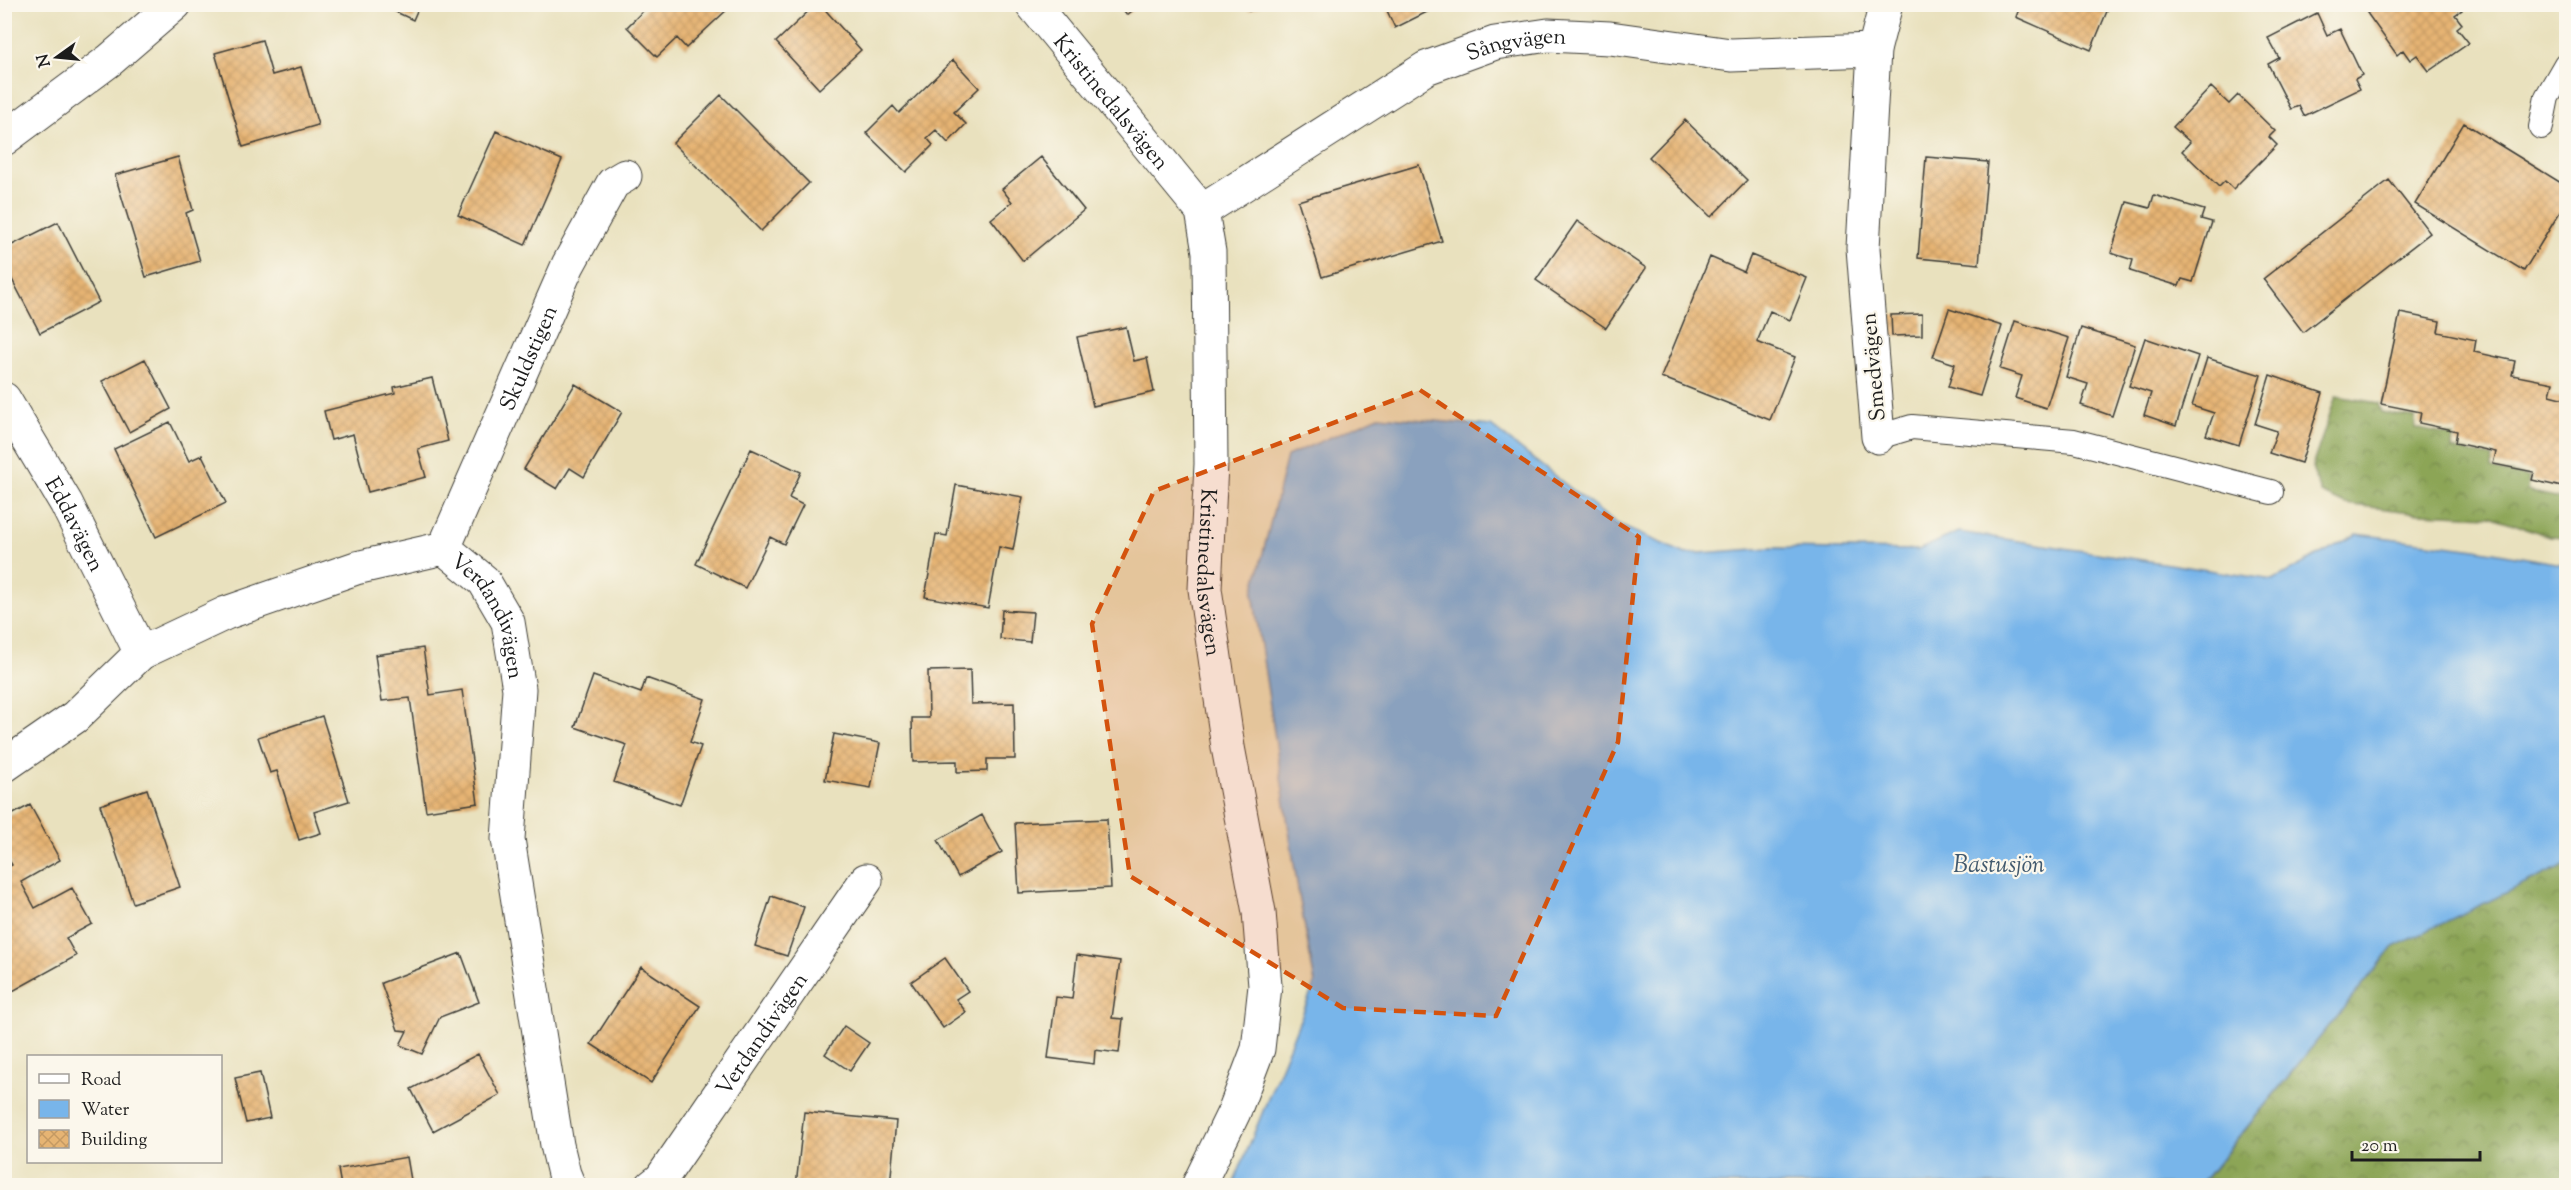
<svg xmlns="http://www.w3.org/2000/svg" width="2571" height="1190" font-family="'Sorts Mill Goudy',serif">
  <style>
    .forest { fill: url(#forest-crowns); stroke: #546039; stroke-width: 1.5 }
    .water { fill: #78b5ea; stroke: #4a6883; stroke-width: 1.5 }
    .building { fill: url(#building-cross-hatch) }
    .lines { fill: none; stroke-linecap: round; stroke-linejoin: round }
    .service-casing { stroke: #3b3a34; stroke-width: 26 }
    .minor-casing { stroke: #3b3a34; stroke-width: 35 }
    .service { stroke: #fff; stroke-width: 24 }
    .minor { stroke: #fff; stroke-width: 33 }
    .marked { fill: #d4530e; fill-opacity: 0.2; stroke: #d4530e; stroke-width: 4.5; stroke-dasharray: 12 8; stroke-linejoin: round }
    .labels { text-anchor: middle; stroke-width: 4.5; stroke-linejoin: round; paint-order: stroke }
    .street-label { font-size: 22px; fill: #1c1c1c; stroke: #fbf7ec }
    .water-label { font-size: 24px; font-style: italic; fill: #41596e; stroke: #fbf7ec }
  </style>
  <defs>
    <pattern id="forest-crowns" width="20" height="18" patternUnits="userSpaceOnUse" patternTransform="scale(1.5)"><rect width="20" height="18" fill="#8ca556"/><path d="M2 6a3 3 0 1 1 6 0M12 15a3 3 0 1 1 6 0" fill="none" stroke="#728646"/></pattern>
    <pattern id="building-cross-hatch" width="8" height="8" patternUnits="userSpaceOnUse" patternTransform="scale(1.5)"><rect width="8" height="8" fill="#e6b473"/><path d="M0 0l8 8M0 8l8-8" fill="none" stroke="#c59a63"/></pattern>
  </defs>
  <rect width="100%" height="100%" fill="#fbf7ec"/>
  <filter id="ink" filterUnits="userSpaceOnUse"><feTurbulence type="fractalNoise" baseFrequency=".0167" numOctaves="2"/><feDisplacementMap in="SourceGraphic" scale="12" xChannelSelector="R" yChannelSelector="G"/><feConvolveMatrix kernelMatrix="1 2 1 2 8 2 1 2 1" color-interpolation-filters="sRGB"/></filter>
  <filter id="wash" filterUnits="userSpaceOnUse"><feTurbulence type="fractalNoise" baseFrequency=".008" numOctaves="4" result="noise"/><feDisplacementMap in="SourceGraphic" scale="24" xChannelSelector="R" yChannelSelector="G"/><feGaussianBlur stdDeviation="1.35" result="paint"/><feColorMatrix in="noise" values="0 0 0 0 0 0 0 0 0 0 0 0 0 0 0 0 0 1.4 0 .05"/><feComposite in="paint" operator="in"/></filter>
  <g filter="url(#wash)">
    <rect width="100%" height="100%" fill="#e9e1be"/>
    <path class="forest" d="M 2336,396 L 2378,403 L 2381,412 L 2415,417 L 2415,428 L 2453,436 L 2452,449 L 2492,457 L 2491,469 L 2529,477 L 2527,491 L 2566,499 L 2566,537 L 2549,536 L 2490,516 L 2419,513 L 2345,504 L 2321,493 L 2312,467 Z
      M 2566,864 L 2566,1185 L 2200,1186 L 2393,947 Z"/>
    <path class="water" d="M 1379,416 L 1491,426 L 1616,524 L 1686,554 L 1770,548 L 1918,550 L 1959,532 L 2273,580 L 2357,534 L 2476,549 L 2555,563 L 2566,563 L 2566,864 L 2393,947 L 2200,1185 L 1233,1185 L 1315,983 L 1298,890 L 1253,593 L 1287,456 Z"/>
    <g id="blocks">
      <path class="building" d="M 379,4 L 420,4 L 413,20 Z
        M 650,4 L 727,4 L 730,7 L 686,48 L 677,38 L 657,57 L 627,27 Z
        M 816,4 L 820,4 L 861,50 L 819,89 L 776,42 Z
        M 1119,4 L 1141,4 L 1127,15 Z
        M 1246,4 L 1265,4 L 1249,11 Z
        M 1384,4 L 1443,4 L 1395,28 Z
        M 2021,4 L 2110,4 L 2091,50 L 2016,17 Z
        M 2375,4 L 2458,4 L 2462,10 L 2455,15 L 2462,24 L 2457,28 L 2469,43 L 2429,71 L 2417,55 L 2410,60 L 2403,50 L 2397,55 L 2367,13 L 2377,7 Z
        M 2317,13 L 2327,35 L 2340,29 L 2362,75 L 2355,79 L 2360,89 L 2304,116 L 2299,106 L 2291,109 L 2268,64 L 2279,58 L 2268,38 Z
        M 262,40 L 272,75 L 301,67 L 318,125 L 243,147 L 215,53 Z
        M 953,60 L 979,88 L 954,112 L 966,124 L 948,143 L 936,130 L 927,138 L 933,145 L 906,172 L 866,133 L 893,106 L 899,113 Z
        M 2211,87 L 2229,104 L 2238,95 L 2275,131 L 2269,137 L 2277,145 L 2233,189 L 2225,181 L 2219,187 L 2182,151 L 2190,142 L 2173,127 Z
        M 721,95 L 809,183 L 761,231 L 673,143 Z
        M 1685,120 L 1747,180 L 1711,217 L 1649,157 Z
        M 2464,123 L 2566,186 L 2566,202 L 2524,271 L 2415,204 Z
        M 496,131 L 562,160 L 525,245 L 458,215 Z
        M 178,157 L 193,210 L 186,213 L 200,261 L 146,277 L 115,175 Z
        M 1041,157 L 1084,210 L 1023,261 L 991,219 L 1012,202 L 1002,189 Z
        M 1926,157 L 1988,162 L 1979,264 L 1918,258 Z
        M 1419,165 L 1442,241 L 1322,277 L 1298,201 Z
        M 2389,180 L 2430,233 L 2303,332 L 2263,279 Z
        M 2154,195 L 2204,210 L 2201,219 L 2212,222 L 2193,282 L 2182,279 L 2179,286 L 2130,271 L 2133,260 L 2111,253 L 2127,202 L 2150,208 Z
        M 1577,221 L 1646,268 L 1606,328 L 1536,280 Z
        M 58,222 L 99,302 L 40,333 L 4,264 L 4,249 Z
        M 1751,255 L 1807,278 L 1790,320 L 1770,311 L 1757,342 L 1795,357 L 1770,420 L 1661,377 L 1710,257 L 1744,272 Z
        M 1949,309 L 2002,326 L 1980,396 L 1948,387 L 1955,364 L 1933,357 Z
        M 2400,313 L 2440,321 L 2438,332 L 2476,340 L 2474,352 L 2515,361 L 2512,375 L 2553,383 L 2550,395 L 2566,399 L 2566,488 L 2532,480 L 2534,472 L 2493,464 L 2496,452 L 2455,443 L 2457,431 L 2419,423 L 2421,412 L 2381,404 Z
        M 1922,314 L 1922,335 L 1892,336 L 1891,315 Z
        M 2015,321 L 2069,338 L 2046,408 L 2015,398 L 2022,376 L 2000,369 Z
        M 1126,327 L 1134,361 L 1147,358 L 1154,392 L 1093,406 L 1077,337 Z
        M 2081,328 L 2135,345 L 2112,416 L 2081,405 L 2088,384 L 2066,377 Z
        M 2145,338 L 2198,356 L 2176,426 L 2144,415 L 2151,393 L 2129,386 Z
        M 2207,358 L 2261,375 L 2239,445 L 2206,435 L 2214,413 L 2192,406 Z
        M 145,359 L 171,409 L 129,432 L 102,381 Z
        M 2270,375 L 2323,393 L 2301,463 L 2269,453 L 2277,431 L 2255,424 Z
        M 432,378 L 448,441 L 418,449 L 426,477 L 368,492 L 353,434 L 331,440 L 324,411 L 395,393 L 394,387 Z
        M 575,384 L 622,412 L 584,477 L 570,468 L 557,489 L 524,469 Z
        M 170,422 L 189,461 L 202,455 L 226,503 L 156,537 L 114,449 Z
        M 751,449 L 801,472 L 789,498 L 803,505 L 784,544 L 770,537 L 745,588 L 696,564 Z
        M 956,485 L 1023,497 L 1013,550 L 999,547 L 988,608 L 925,597 L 936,534 L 947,536 Z
        M 1002,610 L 1033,612 L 1030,642 L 1000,639 Z
        M 423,648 L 430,695 L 462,690 L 478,803 L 426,811 L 410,698 L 382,701 L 375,655 Z
        M 970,670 L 971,704 L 1014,703 L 1015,759 L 987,759 L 987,771 L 957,772 L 957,761 L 913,762 L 912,718 L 929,718 L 928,671 Z
        M 593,676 L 641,693 L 646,678 L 705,699 L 690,742 L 701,746 L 680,805 L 614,782 L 627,745 L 575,727 Z
        M 322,716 L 349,801 L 314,812 L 321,833 L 299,840 L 277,771 L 270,773 L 258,737 Z
        M 834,734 L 880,743 L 871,788 L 825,780 Z
        M 147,789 L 180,887 L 133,903 L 100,805 Z
        M 30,805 L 60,860 L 21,882 L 35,908 L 72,888 L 92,924 L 66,938 L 76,956 L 11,992 L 4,980 L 4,869 L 12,865 L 4,852 L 4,819 Z
        M 982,815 L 1002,852 L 958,877 L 938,840 Z
        M 1107,819 L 1111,888 L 1019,893 L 1015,823 Z
        M 771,896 L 804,907 L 787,956 L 755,946 Z
        M 461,953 L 479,1002 L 440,1017 L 422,1054 L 400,1045 L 407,1031 L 398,1030 L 381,983 Z
        M 1077,955 L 1120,961 L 1112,1018 L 1123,1019 L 1119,1053 L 1095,1050 L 1094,1064 L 1048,1058 L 1056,997 L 1072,999 Z
        M 945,958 L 968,991 L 956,999 L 966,1012 L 943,1028 L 911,982 Z
        M 641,967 L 700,1006 L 651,1083 L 591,1044 Z
        M 844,1026 L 869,1043 L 850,1071 L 825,1054 Z
        M 478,1054 L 500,1095 L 433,1131 L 411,1089 Z
        M 260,1073 L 270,1118 L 246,1123 L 235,1078 Z
        M 804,1112 L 896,1121 L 890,1186 L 796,1186 Z
        M 407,1157 L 412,1186 L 341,1186 L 338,1169 Z"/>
    </g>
  </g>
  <g filter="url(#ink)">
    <use href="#blocks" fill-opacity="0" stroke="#3b3a34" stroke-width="1.5"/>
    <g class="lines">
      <g class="service-casing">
        <path id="service" d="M 2541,127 L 2547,97 L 2566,64
          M 1878,437 L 1912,427 L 2074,441 L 2271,492"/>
      </g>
      <g class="minor-casing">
        <g id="minor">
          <path id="s1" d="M 1032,4 L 1202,211 L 1209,252 L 1211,464 L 1205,589 L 1228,747 L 1259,912 L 1265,986 L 1258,1049 L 1234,1112 L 1198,1186"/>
          <path d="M 4,139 L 110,60 L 175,4"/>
          <path id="s2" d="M 1202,211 L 1426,68 L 1495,43 L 1548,35 L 1610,38 L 1731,55 L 1874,50"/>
          <path id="s3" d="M 4,399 L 66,503 L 141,653"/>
          <path d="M 1878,437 L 1863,248 L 1874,50 L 1886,4"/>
          <path id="s4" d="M 444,548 L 568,265 L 613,183 L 625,176"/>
          <path id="s5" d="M 4,766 L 75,717 L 141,653 L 226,613 L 356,568 L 444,548 L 484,581 L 508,622 L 519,689 L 508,839 L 557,1145 L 564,1174 L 569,1186"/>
          <path id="s6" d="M 652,1186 L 661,1179 L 866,880"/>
        </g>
      </g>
      <use href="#service" class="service"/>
      <use href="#minor" class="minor"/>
    </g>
  </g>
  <path class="marked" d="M 1420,390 L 1639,537 L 1618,742 L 1496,1016 L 1343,1008 L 1130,876 L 1092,624 L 1154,491 Z"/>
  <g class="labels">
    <g class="street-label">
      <text dy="8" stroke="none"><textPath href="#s2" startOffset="360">Sångvägen</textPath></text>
      <text dy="8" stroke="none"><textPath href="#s1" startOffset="126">Kristinedalsvägen</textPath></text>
      <text dy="8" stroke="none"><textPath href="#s4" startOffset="208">Skuldstigen</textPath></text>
      <text transform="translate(1872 367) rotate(-95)" y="8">Smedvägen</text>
      <text dy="8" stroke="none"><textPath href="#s3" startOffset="144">Eddavägen</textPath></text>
      <text dy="8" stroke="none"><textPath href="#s1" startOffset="630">Kristinedalsvägen</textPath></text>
      <text dy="8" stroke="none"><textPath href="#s5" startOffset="585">Verdandivägen</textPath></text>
      <text dy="8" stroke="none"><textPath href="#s6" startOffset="188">Verdandivägen</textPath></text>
    </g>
    <g class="water-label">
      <text x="1999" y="872">Bastusjön</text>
    </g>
  </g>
  <rect width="2571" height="1190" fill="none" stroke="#fbf7ec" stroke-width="24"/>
  <rect x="27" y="1055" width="195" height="108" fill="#fbf7ec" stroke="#a29f99" stroke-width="1.5"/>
  <rect x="39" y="1074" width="30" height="9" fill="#ffffff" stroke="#a29f99" stroke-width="1.5"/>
  <text x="81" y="1085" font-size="18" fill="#1c1c1c">Road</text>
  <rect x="39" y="1100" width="30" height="18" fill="#78b5ea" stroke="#a29f99" stroke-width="1.5"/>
  <text x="81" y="1115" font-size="18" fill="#1c1c1c">Water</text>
  <rect x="39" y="1130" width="30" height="18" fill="url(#building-cross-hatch)" stroke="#a29f99" stroke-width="1.5"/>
  <text x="81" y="1145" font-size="18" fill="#1c1c1c">Building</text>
  <g transform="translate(57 57) rotate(255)" stroke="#fbf7ec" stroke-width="4.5" paint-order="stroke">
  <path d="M0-4.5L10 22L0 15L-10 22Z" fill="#1c1c1c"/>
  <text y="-9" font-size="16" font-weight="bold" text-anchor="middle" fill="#1c1c1c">N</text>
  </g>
  <path d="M2352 1151v9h128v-9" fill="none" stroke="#1c1c1c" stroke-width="3"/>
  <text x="2361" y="1151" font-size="18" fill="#1c1c1c" stroke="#fbf7ec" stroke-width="4.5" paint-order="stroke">20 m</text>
</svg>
